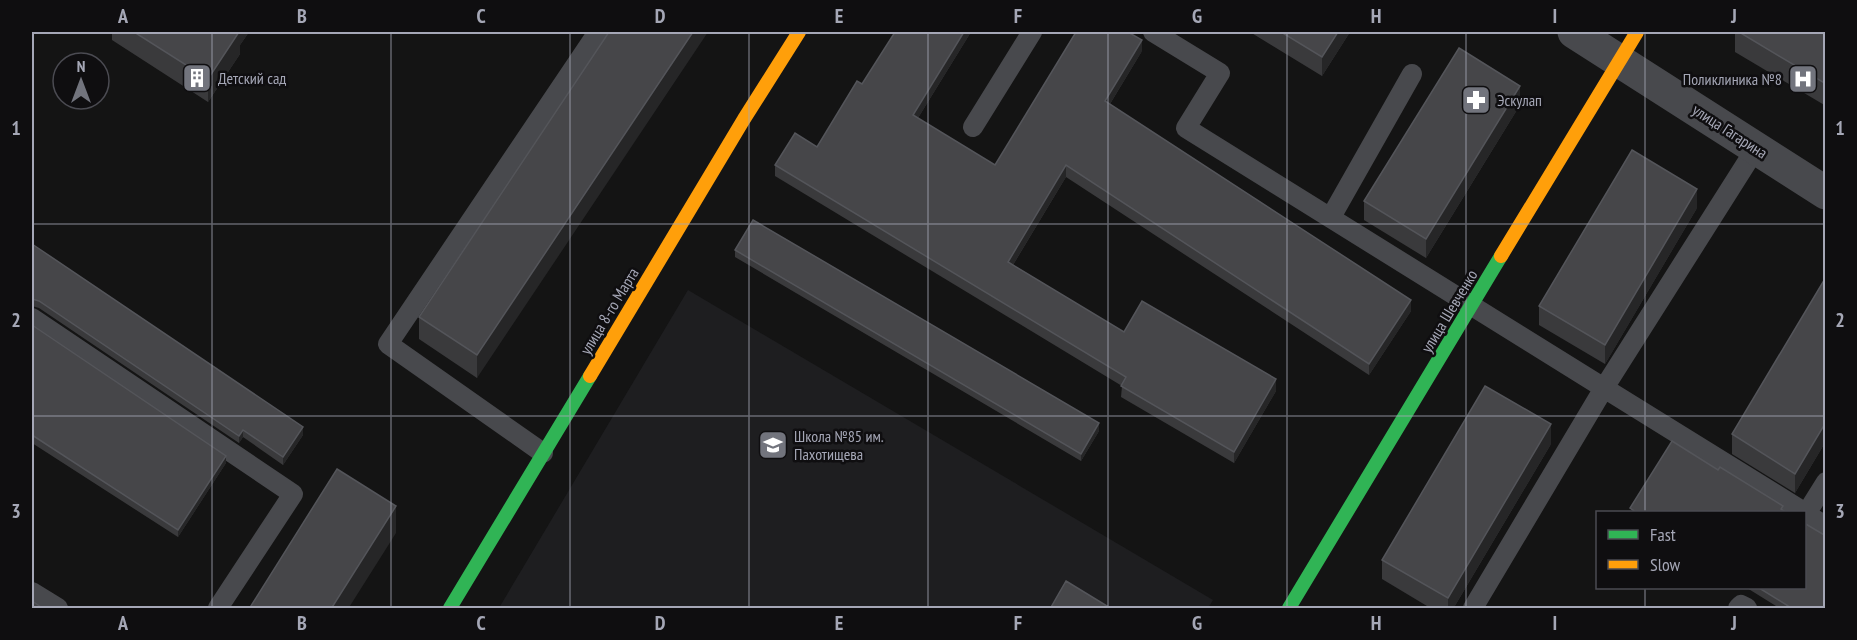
<svg xmlns="http://www.w3.org/2000/svg" width="1857" height="640" font-family="'PT Sans Narrow',sans-serif">
  <style>
    .built { fill: #1e1e20 }
    .lines { fill: none; stroke-linecap: round; stroke-linejoin: round }
    .lane { stroke: #48494d; stroke-width: 20 }
    .street { stroke: #48494d; stroke-width: 33 }
    .fast { stroke: #30b455; stroke-width: 14 }
    .slow { stroke: #ff9f0a; stroke-width: 14 }
    .wall { fill: #3a3a3c }
    .shaded-wall { fill: #262627 }
    .building { fill: #464649; stroke: #54555a; stroke-width: 1.5 }
    .grid { fill: none; stroke: #a5a7b6; stroke-width: 1.5; stroke-opacity: 0.55 }
    .labels { text-anchor: middle; stroke-width: 5; stroke-linejoin: round; paint-order: stroke }
    .poi-label { font-size: 16px; fill: #a5a7b6; stroke: #0f0e10; text-anchor: start }
    .street-label { font-size: 16px; fill: #a5a7b6; stroke: #0f0e10 }
    .neatline { fill: none; stroke: #a5a7b6; stroke-width: 2 }
    .grid-label { font-size: 20px; text-anchor: middle; font-weight: bold; fill: #a5a7b6 }
  </style>
  <rect width="100%" height="100%" fill="#141414"/>
  <path class="built" d="M 688,290 L 1213,600 L 1208,608 L 499,608 Z"/>
  <g class="lines">
    <path class="lane" d="M 1153,32 L 1220,73 L 1186,128 L 1604,388 L 1756,148
      M 973,127 L 1032,32
      M 1331,217 L 1412,74
      M 32,318 L 293,494 L 218,608
      M 543,453 L 388,344 L 598,32
      M 1804,513 L 1826,526
      M 1806,514 L 1826,482
      M 32,592 L 58,608
      M 1473,608 L 1604,388 L 1804,512
      M 1738,608 L 1741,605 L 1747,608"/>
    <path class="street" d="M 1574,32 L 1826,193"/>
    <path class="fast" d="M 450,608 L 590,376
      M 1289,608 L 1501,256"/>
    <path class="slow" d="M 1501,256 L 1637,32
      M 590,376 L 744,119 L 799,32"/>
  </g>
  <path class="wall" d="M 112,32 L 249,32 L 240,45 L 240,54 L 208,102 L 112,40 Z
    M 609,32 L 477,378 L 419,339 L 419,317 Z
    M 895,32 L 971,32 L 918,118 L 995,165 L 1142,51 L 1110,104 L 1411,311 L 1369,375 L 1066,177 L 1013,265 L 1124,332 L 1276,391 L 1234,463 L 1121,397 L 1122,386 L 775,176 L 775,165 L 817,147 L 862,84 Z
    M 1250,32 L 1350,32 L 1322,76 Z
    M 1735,32 L 1826,32 L 1826,106 L 1735,52 Z
    M 1520,105 L 1426,258 L 1364,220 L 1364,201 Z
    M 1697,208 L 1605,364 L 1539,325 L 1539,306 Z
    M 32,244 L 303,435 L 283,465 L 243,437 L 239,443 L 39,308 L 32,306 Z
    M 735,250 L 1099,431 L 1081,461 L 735,257 Z
    M 1826,277 L 1826,441 L 1795,493 L 1732,454 L 1732,434 Z
    M 32,325 L 226,463 L 178,537 L 32,443 Z
    M 1551,444 L 1453,609 L 1432,609 L 1382,579 L 1382,560 Z
    M 1747,588 L 1804,588 L 1826,609 L 1781,609 Z"/>
  <path class="shaded-wall" d="M 236,32 L 249,32 L 240,45 L 240,54 L 208,102 L 208,79 Z
    M 693,32 L 708,32 L 477,378 L 477,355 Z
    M 964,32 L 971,32 L 913,126 L 913,115 Z
    M 1338,32 L 1350,32 L 1322,76 L 1322,57 Z
    M 1142,40 L 1142,51 L 1105,112 L 1105,101 Z
    M 1520,86 L 1520,105 L 1426,258 L 1426,239 Z
    M 1066,165 L 1066,177 L 1008,273 L 1008,262 Z
    M 1697,189 L 1697,208 L 1605,364 L 1605,345 Z
    M 1411,300 L 1411,311 L 1369,375 L 1369,364 Z
    M 1276,379 L 1276,391 L 1234,463 L 1234,452 Z
    M 1826,422 L 1826,441 L 1795,493 L 1795,474 Z
    M 1099,423 L 1099,431 L 1081,461 L 1081,454 Z
    M 1551,424 L 1551,444 L 1453,609 L 1448,609 L 1448,598 Z
    M 303,427 L 303,435 L 283,465 L 283,457 Z
    M 243,430 L 243,437 L 239,443 L 239,436 Z
    M 226,456 L 226,463 L 178,537 L 178,530 Z
    M 396,506 L 396,533 L 348,609 L 331,609 Z"/>
  <path class="building" d="M 134,32 L 239,32 L 208,79 Z
    M 609,32 L 693,32 L 477,355 L 419,317 Z
    M 895,32 L 964,32 L 913,115 L 995,165 L 1076,32 L 1128,32 L 1142,40 L 1105,101 L 1411,300 L 1369,364 L 1066,165 L 1008,262 L 1124,332 L 1142,301 L 1276,379 L 1234,452 L 1121,386 L 1126,377 L 775,165 L 795,133 L 817,147 L 857,81 L 862,84 Z
    M 1281,32 L 1338,32 L 1322,57 Z
    M 1739,32 L 1826,32 L 1826,84 Z
    M 1459,48 L 1520,86 L 1426,239 L 1364,201 Z
    M 1632,150 L 1697,189 L 1605,345 L 1539,306 Z
    M 753,220 L 1099,423 L 1081,454 L 735,250 Z
    M 32,244 L 303,427 L 283,457 L 243,430 L 239,436 L 39,301 L 32,299 Z
    M 1826,277 L 1826,422 L 1795,474 L 1732,434 Z
    M 32,325 L 226,456 L 178,530 L 32,435 Z
    M 1485,386 L 1551,424 L 1448,598 L 1382,560 Z
    M 1672,441 L 1718,470 L 1720,467 L 1783,506 L 1781,509 L 1787,513 L 1637,513 L 1630,508 Z
    M 337,469 L 396,506 L 331,609 L 249,609 Z
    M 1804,523 L 1826,536 L 1826,609 L 1793,609 L 1759,588 L 1804,588 Z
    M 1066,581 L 1112,609 L 1050,609 Z
    M 32,601 L 44,609 L 32,609 Z"/>
  <path class="grid" d="M 212,32 L 212,608M 391,32 L 391,608M 570,32 L 570,608M 749,32 L 749,608M 928,32 L 928,608M 1108,32 L 1108,608M 1287,32 L 1287,608M 1466,32 L 1466,608M 1645,32 L 1645,512M 32,224 L 1826,224M 32,416 L 1826,416M 1645,588 L 1645,608"/>
  <defs>
    <g id="building-square" transform="scale(1.5)"><rect x="-9" y="-9" width="18" height="18" rx="4" fill="#72747d" stroke="#0f0e10"/><path d="M-4-6H4V6H1V3H-1V6H-4ZM-2.5-4.3h1.7v1.8h-1.7ZM.8-4.3h1.7v1.8H.8ZM-2.5-1h1.7V.8h-1.7ZM.8-1h1.7V.8H.8Z" fill="#fff"/></g>
    <g id="hospital-square" transform="scale(1.5)"><rect x="-9" y="-9" width="18" height="18" rx="4" fill="#72747d" stroke="#0f0e10"/><path d="M-5-5h3v3.5h4V-5h3V5h-3V1.5h-4V5h-3Z" fill="#fff"/></g>
    <g id="pharmacy-square" transform="scale(1.5)"><rect x="-9" y="-9" width="18" height="18" rx="4" fill="#72747d" stroke="#0f0e10"/><path d="M-2-6h4v4h4v4h-4v4h-4v-4h-4v-4h4Z" fill="#fff"/></g>
    <g id="school-square" transform="scale(1.5)"><rect x="-9" y="-9" width="18" height="18" rx="4" fill="#72747d" stroke="#0f0e10"/><path d="M0-5L7-2L0 1L-7-2ZM-4 1L0 2.5L4 1V4Q0 6-4 4Z" fill="#fff"/></g>
  </defs>
  <g fill-rule="evenodd">
    <use href="#building-square" x="197" y="78"/>
    <use href="#hospital-square" x="1803" y="79"/>
    <use href="#pharmacy-square" x="1476" y="100"/>
    <use href="#school-square" x="773" y="445"/>
  </g>
  <g class="labels">
    <g class="poi-label">
      <text x="218" y="84">Детский сад</text>
      <text x="1782" y="85" text-anchor="end">Поликлиника №8</text>
      <text x="1497" y="106">Эскулап</text>
      <text x="794" y="442">Школа №85 им.<tspan x="794" dy="18">Пахотищева</tspan></text>
    </g>
    <g class="street-label">
      <text transform="translate(1730 131) rotate(33)" y="6">улица Гагарина</text>
      <text transform="translate(609 311) rotate(-59)" y="6">улица 8-го Марта</text>
      <text transform="translate(1449 311) rotate(-59)" y="6">улица Шевченко</text>
    </g>
  </g>
  <rect width="1857" height="640" fill="none" stroke="#0f0e10" stroke-width="66"/>
  <rect x="1596" y="511" width="210" height="78" fill="#0f0e10" stroke="#4b4b52" stroke-width="1.5"/>
  <rect x="1608" y="530" width="30" height="9" fill="#30b455" stroke="#4b4b52" stroke-width="1.5"/>
  <text x="1650" y="541" font-size="18" fill="#a5a7b6">Fast</text>
  <rect x="1608" y="560" width="30" height="9" fill="#ff9f0a" stroke="#4b4b52" stroke-width="1.5"/>
  <text x="1650" y="571" font-size="18" fill="#a5a7b6">Slow</text>
  <g transform="translate(81 81)"><circle r="28" fill="#0f0e10" stroke="#4b4b52" stroke-width="1.5"/>
  <path d="M0-4.5L10 22L0 15L-10 22Z" fill="#72747d"/>
  <text y="-9" font-size="16" font-weight="bold" text-anchor="middle" fill="#a5a7b6">N</text>
  </g>
  <rect x="33" y="33" width="1791" height="574" class="neatline"/>
  <g class="grid-label">
    <text x="123" y="23">A</text>
    <text x="302" y="23">B</text>
    <text x="481" y="23">C</text>
    <text x="660" y="23">D</text>
    <text x="839" y="23">E</text>
    <text x="1018" y="23">F</text>
    <text x="1197" y="23">G</text>
    <text x="1376" y="23">H</text>
    <text x="1555" y="23">I</text>
    <text x="1734" y="23">J</text>
    <text x="16" y="135">1</text>
    <text x="1840" y="135">1</text>
    <text x="16" y="327">2</text>
    <text x="1840" y="327">2</text>
    <text x="16" y="518">3</text>
    <text x="1840" y="518">3</text>
    <text x="123" y="630">A</text>
    <text x="302" y="630">B</text>
    <text x="481" y="630">C</text>
    <text x="660" y="630">D</text>
    <text x="839" y="630">E</text>
    <text x="1018" y="630">F</text>
    <text x="1197" y="630">G</text>
    <text x="1376" y="630">H</text>
    <text x="1555" y="630">I</text>
    <text x="1734" y="630">J</text>
  </g>
</svg>
